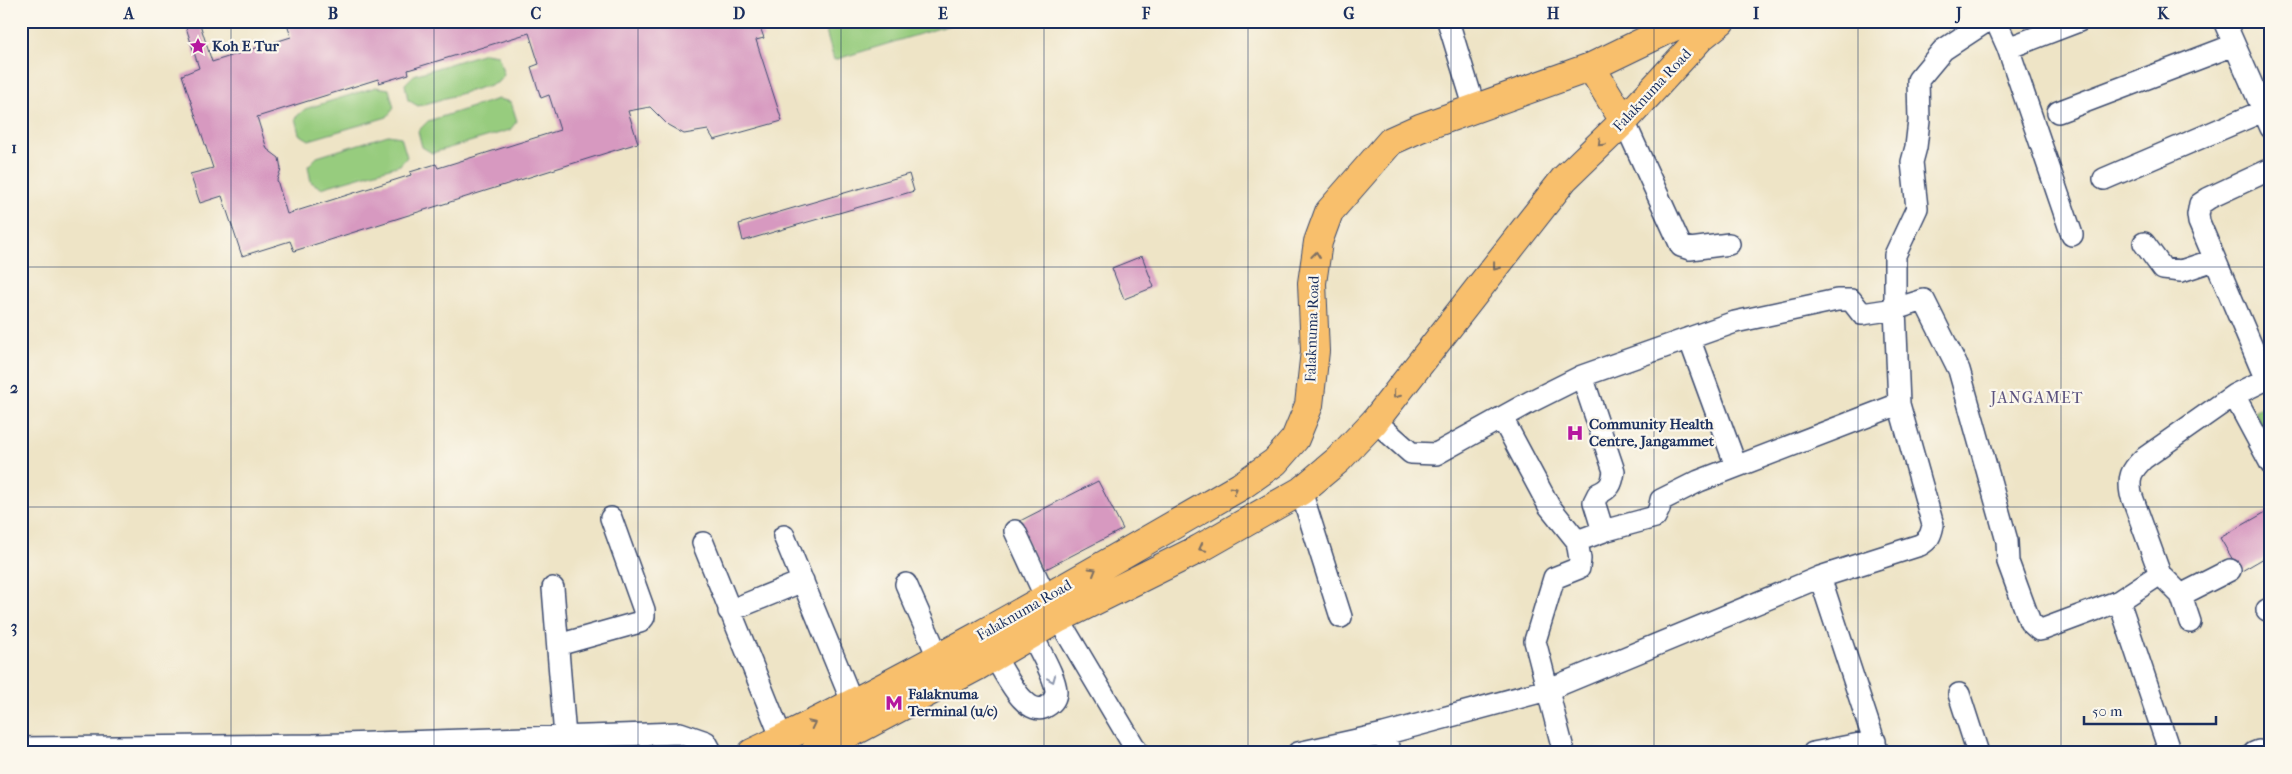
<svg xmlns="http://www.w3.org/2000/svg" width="2292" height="774" font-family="'IM FELL French Canon',serif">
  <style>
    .green { fill: #97cc7e; stroke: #597e6e }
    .building { fill: #d799c0; fill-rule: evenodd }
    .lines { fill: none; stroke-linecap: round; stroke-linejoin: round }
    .minor-casing { stroke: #3b4a6e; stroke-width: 24 }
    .highway-casing { stroke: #3b4a6e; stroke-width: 30 }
    .minor { stroke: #fff; stroke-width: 21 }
    .highway { stroke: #f8bf6c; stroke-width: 28 }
    .oneway { stroke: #7e7064 }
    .oneway2 { stroke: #8d97ae }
    .grid { fill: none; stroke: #1b2f5e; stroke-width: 1; stroke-opacity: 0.55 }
    .labels { text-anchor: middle; stroke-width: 4.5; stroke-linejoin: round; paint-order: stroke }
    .poi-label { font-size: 15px; font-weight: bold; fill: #1b2f5e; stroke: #fbf7ec; text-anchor: start }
    .street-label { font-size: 15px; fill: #1b2f5e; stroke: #fbf7ec }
    .neighbourhood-label { font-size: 16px; letter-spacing: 1px; fill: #5d5480; stroke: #fbf7ec }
    .neatline { fill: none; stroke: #1b2f5e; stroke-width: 2 }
    .grid-label { font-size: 16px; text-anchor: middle; font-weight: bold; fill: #1b2f5e }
  </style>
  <rect width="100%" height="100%" fill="#fbf7ec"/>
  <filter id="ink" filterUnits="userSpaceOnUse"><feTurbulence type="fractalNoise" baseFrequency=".02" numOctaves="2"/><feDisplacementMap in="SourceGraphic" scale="10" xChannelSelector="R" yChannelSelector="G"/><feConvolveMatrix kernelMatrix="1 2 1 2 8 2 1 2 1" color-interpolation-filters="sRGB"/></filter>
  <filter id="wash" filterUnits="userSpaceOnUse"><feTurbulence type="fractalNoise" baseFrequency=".0096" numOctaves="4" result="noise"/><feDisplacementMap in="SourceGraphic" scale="20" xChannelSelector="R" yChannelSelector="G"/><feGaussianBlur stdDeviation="1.12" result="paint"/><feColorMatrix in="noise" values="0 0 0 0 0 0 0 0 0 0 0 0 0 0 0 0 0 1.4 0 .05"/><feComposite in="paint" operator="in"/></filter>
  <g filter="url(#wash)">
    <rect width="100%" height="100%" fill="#eee4c6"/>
    <path class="green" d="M 823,21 L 963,21 L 834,60 Z
      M 485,53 L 498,55 L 504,75 L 497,83 L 418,106 L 408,100 L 405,84 L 414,75 Z
      M 376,87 L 389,89 L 394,108 L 387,117 L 309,140 L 299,134 L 295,118 L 305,109 Z
      M 498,99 L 511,102 L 517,121 L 510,130 L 432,153 L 422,147 L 418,131 L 428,121 Z
      M 388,135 L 401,137 L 407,157 L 400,165 L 321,188 L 311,182 L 308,166 L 317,157 Z
      M 2271,402 L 2271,443 L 2254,411 Z"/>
    <g id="blocks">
      <path class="building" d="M 184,21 L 199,21 L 212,62 L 291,37 L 286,21 L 758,21 L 764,38 L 756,40 L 782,121 L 714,140 L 708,130 L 684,134 L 668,125 L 650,107 L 628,111 L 638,143 L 294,251 L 290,241 L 242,256 L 222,196 L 200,203 L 190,174 L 213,168 L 182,75 L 199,68 ZM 529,33 L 539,64 L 531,67 L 541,98 L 549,95 L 560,130 L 438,168 L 436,164 L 410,172 L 411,175 L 287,214 L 277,180 L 281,169 L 279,158 L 267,149 L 257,117 L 378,79 L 379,83 L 409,74 L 408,70 Z
        M 909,174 L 914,191 L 743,241 L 739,224 Z
        M 1142,256 L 1154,287 L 1124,299 L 1112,268 Z
        M 1098,481 L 1123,529 L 1042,571 L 1018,522 Z
        M 2271,509 L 2271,554 L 2240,572 L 2220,538 Z"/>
    </g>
  </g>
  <g filter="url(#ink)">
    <use href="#blocks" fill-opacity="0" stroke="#3b4a6e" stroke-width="1"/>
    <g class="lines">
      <g class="minor-casing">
        <path id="minor" d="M 1448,21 L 1475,109
          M 1996,21 L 2008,48 L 2072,235
          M 2224,21 L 2271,128
          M 2008,48 L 2079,21
          M 2058,112 L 2234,45
          M 1624,121 L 1681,246 L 1690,249 L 1729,244
          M 2104,179 L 2263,111
          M 2144,243 L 2163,269 L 2181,271 L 2214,260
          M 1689,338 L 1736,466
          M 1582,376 L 1614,471 C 1612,485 1610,488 1598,494 L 1594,502 L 1603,531
          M 2266,380 L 2199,222 L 2198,215 L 2200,204 L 2209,198 L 2271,169
          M 2234,395 L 2271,464
          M 1502,418 L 1549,506 L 1577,541
          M 1375,421 L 1411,453 L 1436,454 L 1530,402 L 1582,376 L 1735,322 L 1837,300 L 1851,300 L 1862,314 L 1895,309 L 1924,300 L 1959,370 L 2007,541 L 2008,562 L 2030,622 L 2039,630 L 2044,629 L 2119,601
          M 1301,491 L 1341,617
          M 1015,531 L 1046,598 L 1138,753
          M 784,536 L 853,704
          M 703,543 L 782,739
          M 2160,574 L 2131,494 C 2128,477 2131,471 2143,459 L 2234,395 L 2271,377
          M 1820,577 L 1878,753
          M 906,584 L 939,659
          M 553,588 L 565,737
          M 2181,595 L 2230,570
          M 2267,610 L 2271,608
          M 729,611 L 803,581
          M 558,645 L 640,622 L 644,617 L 644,610 L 611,518
          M 994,656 C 1004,670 1026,721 1047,706 C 1052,703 1056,698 1056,691 C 1055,675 1038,649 1032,634
          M 1959,694 L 1978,753
          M 1384,734 L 1390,753
          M 21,748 L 313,745 L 680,733 L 706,742 L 712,753
          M 1298,753 L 1384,734 L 1547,690 L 1820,577 L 1920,545 C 1929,540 1931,535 1933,525 L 1899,404 L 1895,309 L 1895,255 L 1917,208 L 1912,162 L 1916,147 L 1919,121 L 1918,80 L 1943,50 L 1987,21
          M 1564,753 L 1535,641 L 1554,578 L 1579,568 L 1580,559 L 1577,541 L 1607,530 L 1655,517 L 1659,509 L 1661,500 L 1699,481 L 1899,404
          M 1813,753 L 1875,741
          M 2170,753 L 2119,601 L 2160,574 L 2181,595 L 2190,622
          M 2254,753 L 2259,751 L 2270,753"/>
      </g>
      <g class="highway-casing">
        <path id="highway" d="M 1591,67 L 1624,121
          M 752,753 C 920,673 1080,579 1241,486 L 1275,462 L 1295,439 L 1309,405 L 1315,351 L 1312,283 L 1318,242 L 1329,212 L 1391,141 L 1420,128 L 1591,67 L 1686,21
          M 814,753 L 976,667 L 1058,619 L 1199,549 L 1301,491 L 1338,460 L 1375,421 L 1564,179 L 1624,121 L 1701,37 L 1721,21"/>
      </g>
      <use href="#minor" class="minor"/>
      <use href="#highway" class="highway"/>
    </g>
    <defs><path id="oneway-chevron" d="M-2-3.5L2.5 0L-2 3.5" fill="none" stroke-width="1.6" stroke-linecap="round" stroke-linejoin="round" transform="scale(1.25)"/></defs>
    <g class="oneway">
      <use href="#oneway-chevron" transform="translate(1601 143) rotate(136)"/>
      <use href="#oneway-chevron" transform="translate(1316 255) rotate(-83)"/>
      <use href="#oneway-chevron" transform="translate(1496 267) rotate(128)"/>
      <use href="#oneway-chevron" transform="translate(1396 395) rotate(128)"/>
      <use href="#oneway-chevron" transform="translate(1234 490) rotate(-30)"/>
      <use href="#oneway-chevron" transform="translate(1202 548) rotate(152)"/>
      <use href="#oneway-chevron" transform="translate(1093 571) rotate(-30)"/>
      <use href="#oneway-chevron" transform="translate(812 724) rotate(-26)"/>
    </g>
    <use class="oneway2" href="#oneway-chevron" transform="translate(1052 679) rotate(68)"/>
  </g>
  <path class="grid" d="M 231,21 L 231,753M 434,21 L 434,753M 638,21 L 638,753M 841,21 L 841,753M 1044,21 L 1044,753M 1248,21 L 1248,753M 1451,21 L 1451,753M 1654,21 L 1654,753M 1858,21 L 1858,753M 2061,21 L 2061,753M 21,267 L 2271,267M 21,507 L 2271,507"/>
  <defs>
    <g id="sight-bare" transform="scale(1.35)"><path d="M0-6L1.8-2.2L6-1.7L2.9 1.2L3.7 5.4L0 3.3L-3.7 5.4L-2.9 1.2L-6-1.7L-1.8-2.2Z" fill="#b5179e" stroke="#fbf7ec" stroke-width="2.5" paint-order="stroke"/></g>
    <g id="hospital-bare" transform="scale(1.35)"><path d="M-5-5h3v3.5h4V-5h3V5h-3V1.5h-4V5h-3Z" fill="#b5179e" stroke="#fbf7ec" stroke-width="2.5" paint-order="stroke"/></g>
    <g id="metro-bare" transform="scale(1.35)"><path d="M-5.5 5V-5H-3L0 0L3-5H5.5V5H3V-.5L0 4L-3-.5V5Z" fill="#b5179e" stroke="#fbf7ec" stroke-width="2.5" paint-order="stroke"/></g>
  </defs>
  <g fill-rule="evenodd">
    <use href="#sight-bare" x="198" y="46"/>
    <use href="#hospital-bare" x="1575" y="433"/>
    <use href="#metro-bare" x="894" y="703"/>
  </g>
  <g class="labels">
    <g class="poi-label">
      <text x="212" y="51">Koh E Tur</text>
      <text x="1589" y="429">Community Health<tspan x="1589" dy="17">Centre, Jangammet</tspan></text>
      <text x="908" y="699">Falaknuma<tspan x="908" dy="17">Terminal (u/c)</tspan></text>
    </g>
    <g class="street-label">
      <text transform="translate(1652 90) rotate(-47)" y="5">Falaknuma Road</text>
      <text transform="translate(1312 329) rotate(-88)" y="5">Falaknuma Road</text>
      <text transform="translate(1024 610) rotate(-30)" y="5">Falaknuma Road</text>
    </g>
    <g class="neighbourhood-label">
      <text x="2037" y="403">JANGAMET</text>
    </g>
  </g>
  <rect width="2292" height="774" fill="none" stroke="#fbf7ec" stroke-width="55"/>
  <path d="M2084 716v8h132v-8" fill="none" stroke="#1b2f5e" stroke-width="2.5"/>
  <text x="2092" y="716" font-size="15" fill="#1b2f5e" stroke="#fbf7ec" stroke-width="4" paint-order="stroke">50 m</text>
  <rect x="28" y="28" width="2236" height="718" class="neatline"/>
  <g class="grid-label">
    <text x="129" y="19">A</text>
    <text x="333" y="19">B</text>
    <text x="536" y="19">C</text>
    <text x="739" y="19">D</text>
    <text x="943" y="19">E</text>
    <text x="1146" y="19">F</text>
    <text x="1349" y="19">G</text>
    <text x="1553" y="19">H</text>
    <text x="1756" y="19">I</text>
    <text x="1959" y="19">J</text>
    <text x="2163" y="19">K</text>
    <text x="14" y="153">1</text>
    <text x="14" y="393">2</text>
    <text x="14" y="632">3</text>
  </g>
</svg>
